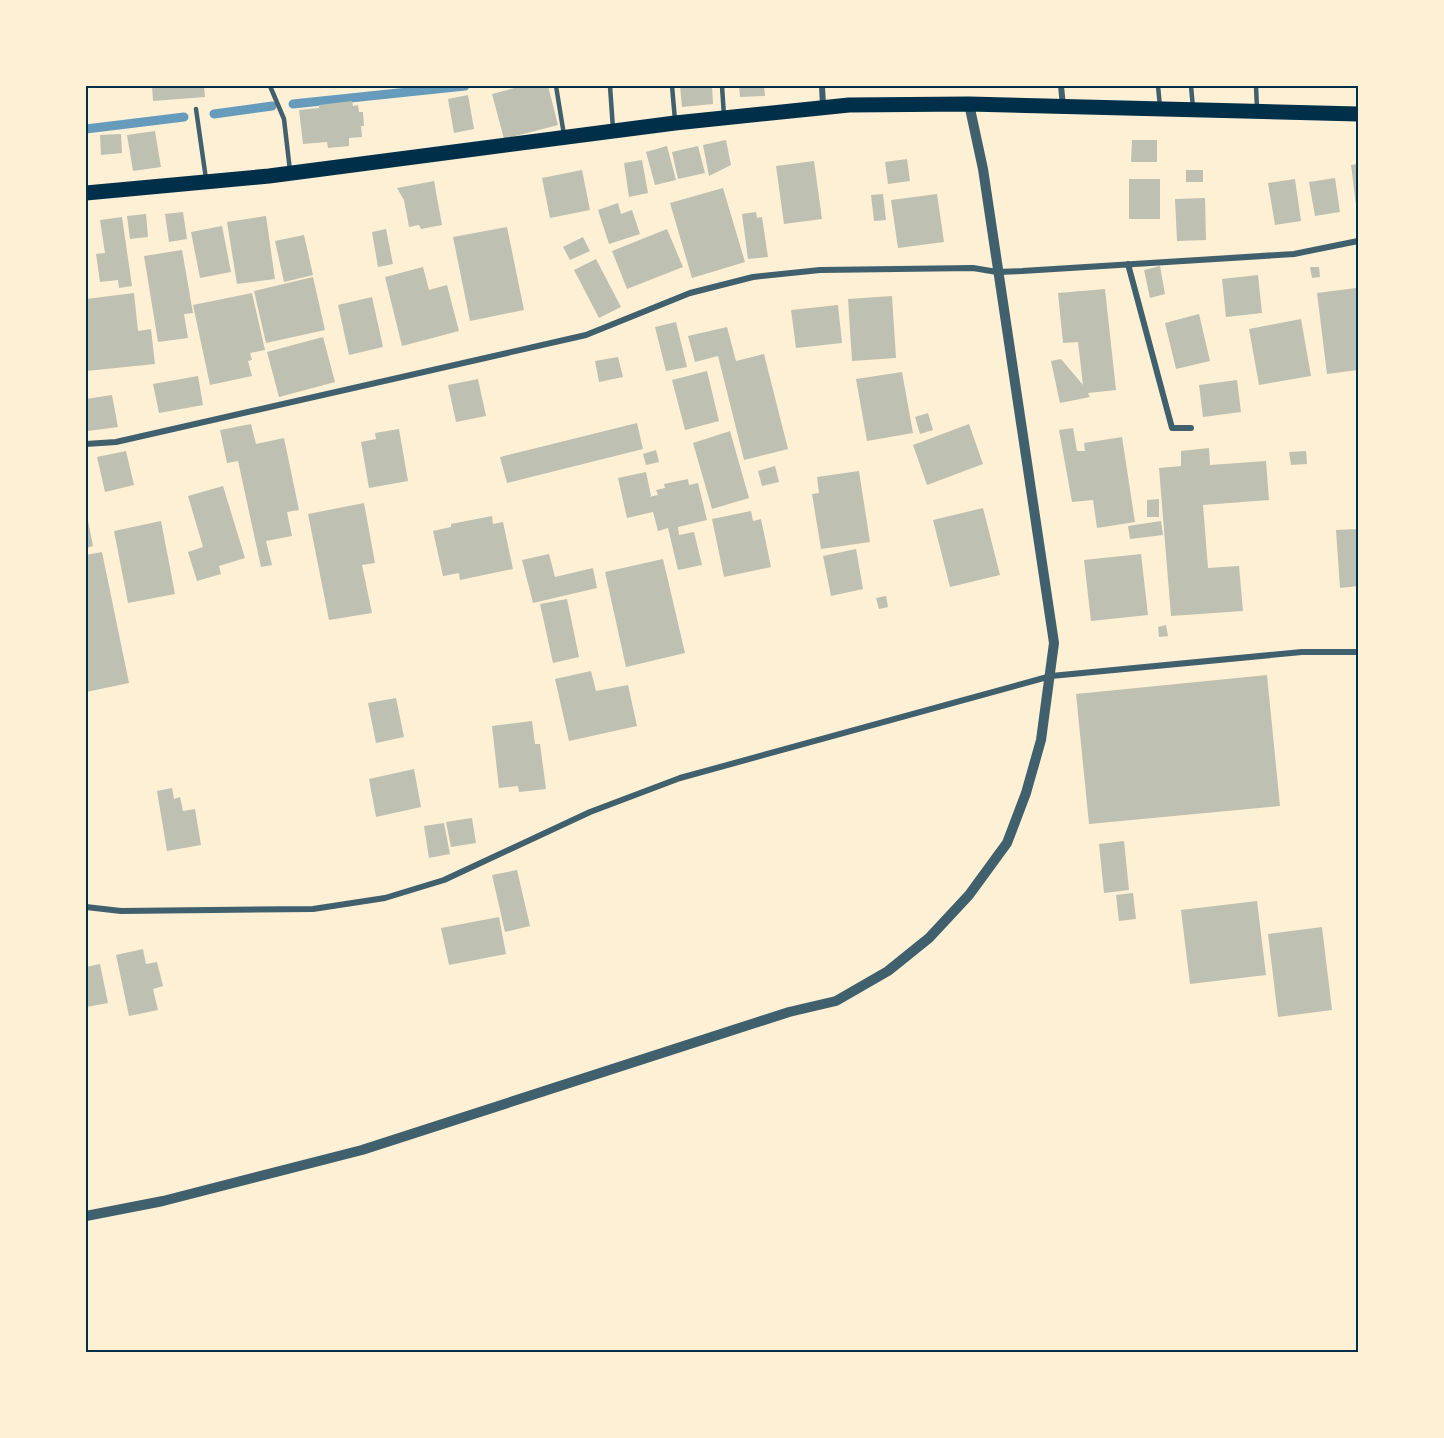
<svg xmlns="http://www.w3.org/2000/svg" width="1444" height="1438" font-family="'Noto Sans',sans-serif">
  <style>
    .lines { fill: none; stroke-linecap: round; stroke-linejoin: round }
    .stream { stroke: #669bbc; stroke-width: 9 }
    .building { fill: #bec0b2 }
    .service { stroke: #3f606c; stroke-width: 4.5 }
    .minor { stroke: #3f606c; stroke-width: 6 }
    .tertiary { stroke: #3f606c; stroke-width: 10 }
    .primary { stroke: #003049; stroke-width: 15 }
    .neatline { fill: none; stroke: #003049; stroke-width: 2 }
  </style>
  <rect width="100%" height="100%" fill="#fdf0d5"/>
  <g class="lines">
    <path class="stream" d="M 293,104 L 465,86
      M 214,114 L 272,106
      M 86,129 L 184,117"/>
  </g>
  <path class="building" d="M 152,86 L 204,86 L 205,97 L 153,101 Z
    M 522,86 L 548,86 L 558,125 L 504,139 L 492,94 Z
    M 680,86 L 712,86 L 713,104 L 682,107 Z
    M 739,86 L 764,86 L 765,96 L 740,97 Z
    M 468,95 L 474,129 L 454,133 L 448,99 Z
    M 352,101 L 353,106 L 358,105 L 359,112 L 363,112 L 364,126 L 361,126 L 362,137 L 349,138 L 349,146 L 328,148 L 327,142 L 303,144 L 299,110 L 319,108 L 319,105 Z
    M 155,131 L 161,167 L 133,171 L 127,135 Z
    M 121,134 L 122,153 L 101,155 L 100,135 Z
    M 726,140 L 731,165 L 709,176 L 703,145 Z
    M 1132,140 L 1157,140 L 1157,162 L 1131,162 Z
    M 667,146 L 676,180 L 655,185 L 646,152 Z
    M 698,146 L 705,173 L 678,179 L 672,152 Z
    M 907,159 L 910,181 L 888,184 L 885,162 Z
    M 642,160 L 648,193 L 629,197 L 624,163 Z
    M 814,161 L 822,219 L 784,224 L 776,166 Z
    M 1358,164 L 1358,213 L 1357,213 L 1351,165 Z
    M 582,170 L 590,210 L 550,218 L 542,178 Z
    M 1186,170 L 1203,170 L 1203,182 L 1186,182 Z
    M 1335,178 L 1340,212 L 1315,216 L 1309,182 Z
    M 1129,179 L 1160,179 L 1160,219 L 1129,219 Z
    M 1295,179 L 1301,221 L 1275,225 L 1268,183 Z
    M 434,181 L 442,225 L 421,229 L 419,225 L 409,227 L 404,200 L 397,188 Z
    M 723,188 L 745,262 L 692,278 L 670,203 Z
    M 883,194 L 886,220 L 874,221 L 871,195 Z
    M 937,194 L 944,242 L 898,248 L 891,200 Z
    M 1205,198 L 1206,240 L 1177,241 L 1175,199 Z
    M 618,203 L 621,214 L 632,210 L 640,234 L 609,244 L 598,210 Z
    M 183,212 L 187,239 L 169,242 L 165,214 Z
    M 756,212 L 757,218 L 762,217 L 768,257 L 748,259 L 742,214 Z
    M 146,214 L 148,237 L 130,239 L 127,216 Z
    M 266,216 L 275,279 L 237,284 L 227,222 Z
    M 122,217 L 132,286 L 119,288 L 118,280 L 100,282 L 96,254 L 105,253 L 100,220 Z
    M 222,226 L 231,272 L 200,278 L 191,232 Z
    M 507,227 L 524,310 L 470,321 L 453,237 Z
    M 386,229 L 393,264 L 378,267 L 372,232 Z
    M 667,229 L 683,267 L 627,289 L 612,251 Z
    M 304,235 L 313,275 L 284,282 L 275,241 Z
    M 583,237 L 590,251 L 570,260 L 563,247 Z
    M 182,250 L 193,313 L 184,314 L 188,338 L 158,342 L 144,256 Z
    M 596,259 L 621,307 L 599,318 L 574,270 Z
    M 1160,266 L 1165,294 L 1150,298 L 1144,270 Z
    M 423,267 L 429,290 L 447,285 L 459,331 L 402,346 L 385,277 Z
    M 1310,267 L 1319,267 L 1320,277 L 1312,278 Z
    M 1258,275 L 1262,313 L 1226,317 L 1222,279 Z
    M 313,277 L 325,330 L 266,343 L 254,291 Z
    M 1356,288 L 1358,310 L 1358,370 L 1327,374 L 1317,293 Z
    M 1105,289 L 1116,390 L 1088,393 L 1090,397 L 1060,403 L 1051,361 L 1061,359 L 1083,385 L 1078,342 L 1063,343 L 1058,293 Z
    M 134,293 L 138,331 L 151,329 L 155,364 L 86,371 L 86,299 Z
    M 252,293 L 265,350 L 250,353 L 252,360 L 248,361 L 252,376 L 210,385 L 193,305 Z
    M 892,296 L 896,358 L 852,361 L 848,299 Z
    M 372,297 L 383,347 L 349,355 L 338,305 Z
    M 838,305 L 842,343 L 796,348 L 791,310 Z
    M 1199,314 L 1210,361 L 1176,369 L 1165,323 Z
    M 1301,319 L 1311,376 L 1259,385 L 1249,329 Z
    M 676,322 L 687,367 L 666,371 L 655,327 Z
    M 727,327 L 736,361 L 764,354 L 788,449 L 744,460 L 718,356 L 695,362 L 688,336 Z
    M 323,337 L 335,382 L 279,397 L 267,352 Z
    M 618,357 L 623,377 L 599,382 L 595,361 Z
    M 707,371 L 719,421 L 685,430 L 672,380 Z
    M 902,372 L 913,433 L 867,441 L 856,379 Z
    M 198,376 L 203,405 L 159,413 L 153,384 Z
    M 478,379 L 486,416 L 456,422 L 448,385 Z
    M 1237,380 L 1241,412 L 1203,417 L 1199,385 Z
    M 112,395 L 118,427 L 88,431 L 86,399 Z
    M 928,413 L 933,430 L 920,434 L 915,417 Z
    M 637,423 L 643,449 L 507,483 L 500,457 Z
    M 251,424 L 256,444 L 284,438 L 299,510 L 287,512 L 292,536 L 266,541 L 272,565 L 261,567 L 238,461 L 227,463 L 220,430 Z
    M 969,424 L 983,464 L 927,485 L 913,445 Z
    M 1073,428 L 1077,451 L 1085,451 L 1084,443 L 1122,437 L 1135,522 L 1097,528 L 1093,500 L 1072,502 L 1059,430 Z
    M 399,429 L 408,481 L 369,488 L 361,442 L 376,439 L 375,433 Z
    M 730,431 L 749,498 L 712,509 L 693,443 Z
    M 1209,448 L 1210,465 L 1266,461 L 1269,500 L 1203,505 L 1208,568 L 1239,566 L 1243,611 L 1171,616 L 1159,468 L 1181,466 L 1181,451 Z
    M 656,450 L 659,462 L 646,465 L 643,454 Z
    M 126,451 L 134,485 L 105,492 L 97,457 Z
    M 1306,451 L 1307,464 L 1291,465 L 1289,452 Z
    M 775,466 L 779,482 L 762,486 L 758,471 Z
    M 859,471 L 870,542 L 821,549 L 812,494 L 819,493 L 817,477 Z
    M 646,472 L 651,496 L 649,497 L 658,495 L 656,490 L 665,488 L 664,484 L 688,479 L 689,485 L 698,483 L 707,520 L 678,527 L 679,535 L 694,532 L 702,565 L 678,570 L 668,528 L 658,531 L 653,512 L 627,518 L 618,478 Z
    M 223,486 L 245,558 L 219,566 L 221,574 L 197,581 L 188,552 L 203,547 L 188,496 Z
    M 1159,499 L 1159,517 L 1147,517 L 1147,500 Z
    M 364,503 L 375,563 L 362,565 L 372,613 L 329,620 L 308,514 Z
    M 983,508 L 1000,575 L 950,587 L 933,520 Z
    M 86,511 L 93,546 L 86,548 Z
    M 751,511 L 753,521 L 761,519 L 771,567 L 724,577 L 712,519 Z
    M 492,516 L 493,524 L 503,522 L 513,569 L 460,580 L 459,573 L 443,576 L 433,531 L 451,527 L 451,524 Z
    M 161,521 L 175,594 L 128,603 L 114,531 Z
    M 1161,521 L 1163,535 L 1130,539 L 1128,526 Z
    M 1358,529 L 1358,586 L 1340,588 L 1336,530 Z
    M 856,549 L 863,589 L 831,596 L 823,556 Z
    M 102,552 L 129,683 L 86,692 L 86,555 Z
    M 549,554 L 555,577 L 593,568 L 597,588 L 533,603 L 522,560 Z
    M 1141,554 L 1148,615 L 1091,621 L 1084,560 Z
    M 663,559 L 685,653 L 626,667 L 605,572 Z
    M 886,596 L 888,607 L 879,609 L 876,598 Z
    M 567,599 L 579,657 L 553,663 L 540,604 Z
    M 1166,625 L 1168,636 L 1159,637 L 1158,627 Z
    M 591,671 L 596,691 L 628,685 L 637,726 L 569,741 L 555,679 Z
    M 1267,675 L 1280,806 L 1089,824 L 1076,694 Z
    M 396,698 L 404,737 L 376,743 L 368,703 Z
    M 532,721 L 535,744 L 540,744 L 546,789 L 519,792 L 518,786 L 499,788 L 492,726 Z
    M 414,769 L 421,807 L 376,817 L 369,779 Z
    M 172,788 L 174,799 L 180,797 L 183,811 L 195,809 L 201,845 L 167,851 L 157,791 Z
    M 472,818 L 476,843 L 451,847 L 446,822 Z
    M 444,823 L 450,854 L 429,858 L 424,826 Z
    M 1124,841 L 1129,890 L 1104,893 L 1099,844 Z
    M 517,870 L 530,926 L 505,932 L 492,875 Z
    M 1133,893 L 1136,919 L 1119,921 L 1116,895 Z
    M 1257,901 L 1266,975 L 1190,984 L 1181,910 Z
    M 499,917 L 506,954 L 449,965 L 441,928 Z
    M 1322,927 L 1332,1010 L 1278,1017 L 1268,934 Z
    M 143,949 L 146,964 L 157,962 L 163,986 L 153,989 L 158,1010 L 129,1016 L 116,955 Z
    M 100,964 L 108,1003 L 86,1007 L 86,967 Z"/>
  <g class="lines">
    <path class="service" d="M 270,86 L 284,119 L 290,171
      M 556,86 L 564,135
      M 610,86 L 613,129
      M 672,86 L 675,120
      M 722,86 L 724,116
      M 1158,86 L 1160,107
      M 1191,86 L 1193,108
      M 1256,86 L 1257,109
      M 196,109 L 206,179"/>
    <path class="minor" d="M 822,86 L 823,106
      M 1061,86 L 1063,106
      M 1128,264 L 1172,428 L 1191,428
      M 86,444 L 116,442 L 586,335 L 690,293 L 753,277 L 820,270 L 973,268 L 997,272 L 1022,271 L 1294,254 L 1358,241
      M 86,907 L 121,911 L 313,909 L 385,898 L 444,880 L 590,812 L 680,778 L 1051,676 L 1302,652 L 1358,652"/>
    <path class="tertiary" d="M 86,1216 L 163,1201 L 362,1150 L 789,1012 L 836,1001 L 888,971 L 929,938 L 969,895 L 1007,843 L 1026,793 L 1041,740 L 1054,643 L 983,169 L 969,104"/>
    <path class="primary" d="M 86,193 L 269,176 L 675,123 L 849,105 L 969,104 L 1358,114"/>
  </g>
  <rect width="1444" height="1438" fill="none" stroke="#fdf0d5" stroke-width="174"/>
  <rect x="87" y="87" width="1270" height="1264" class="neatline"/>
</svg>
